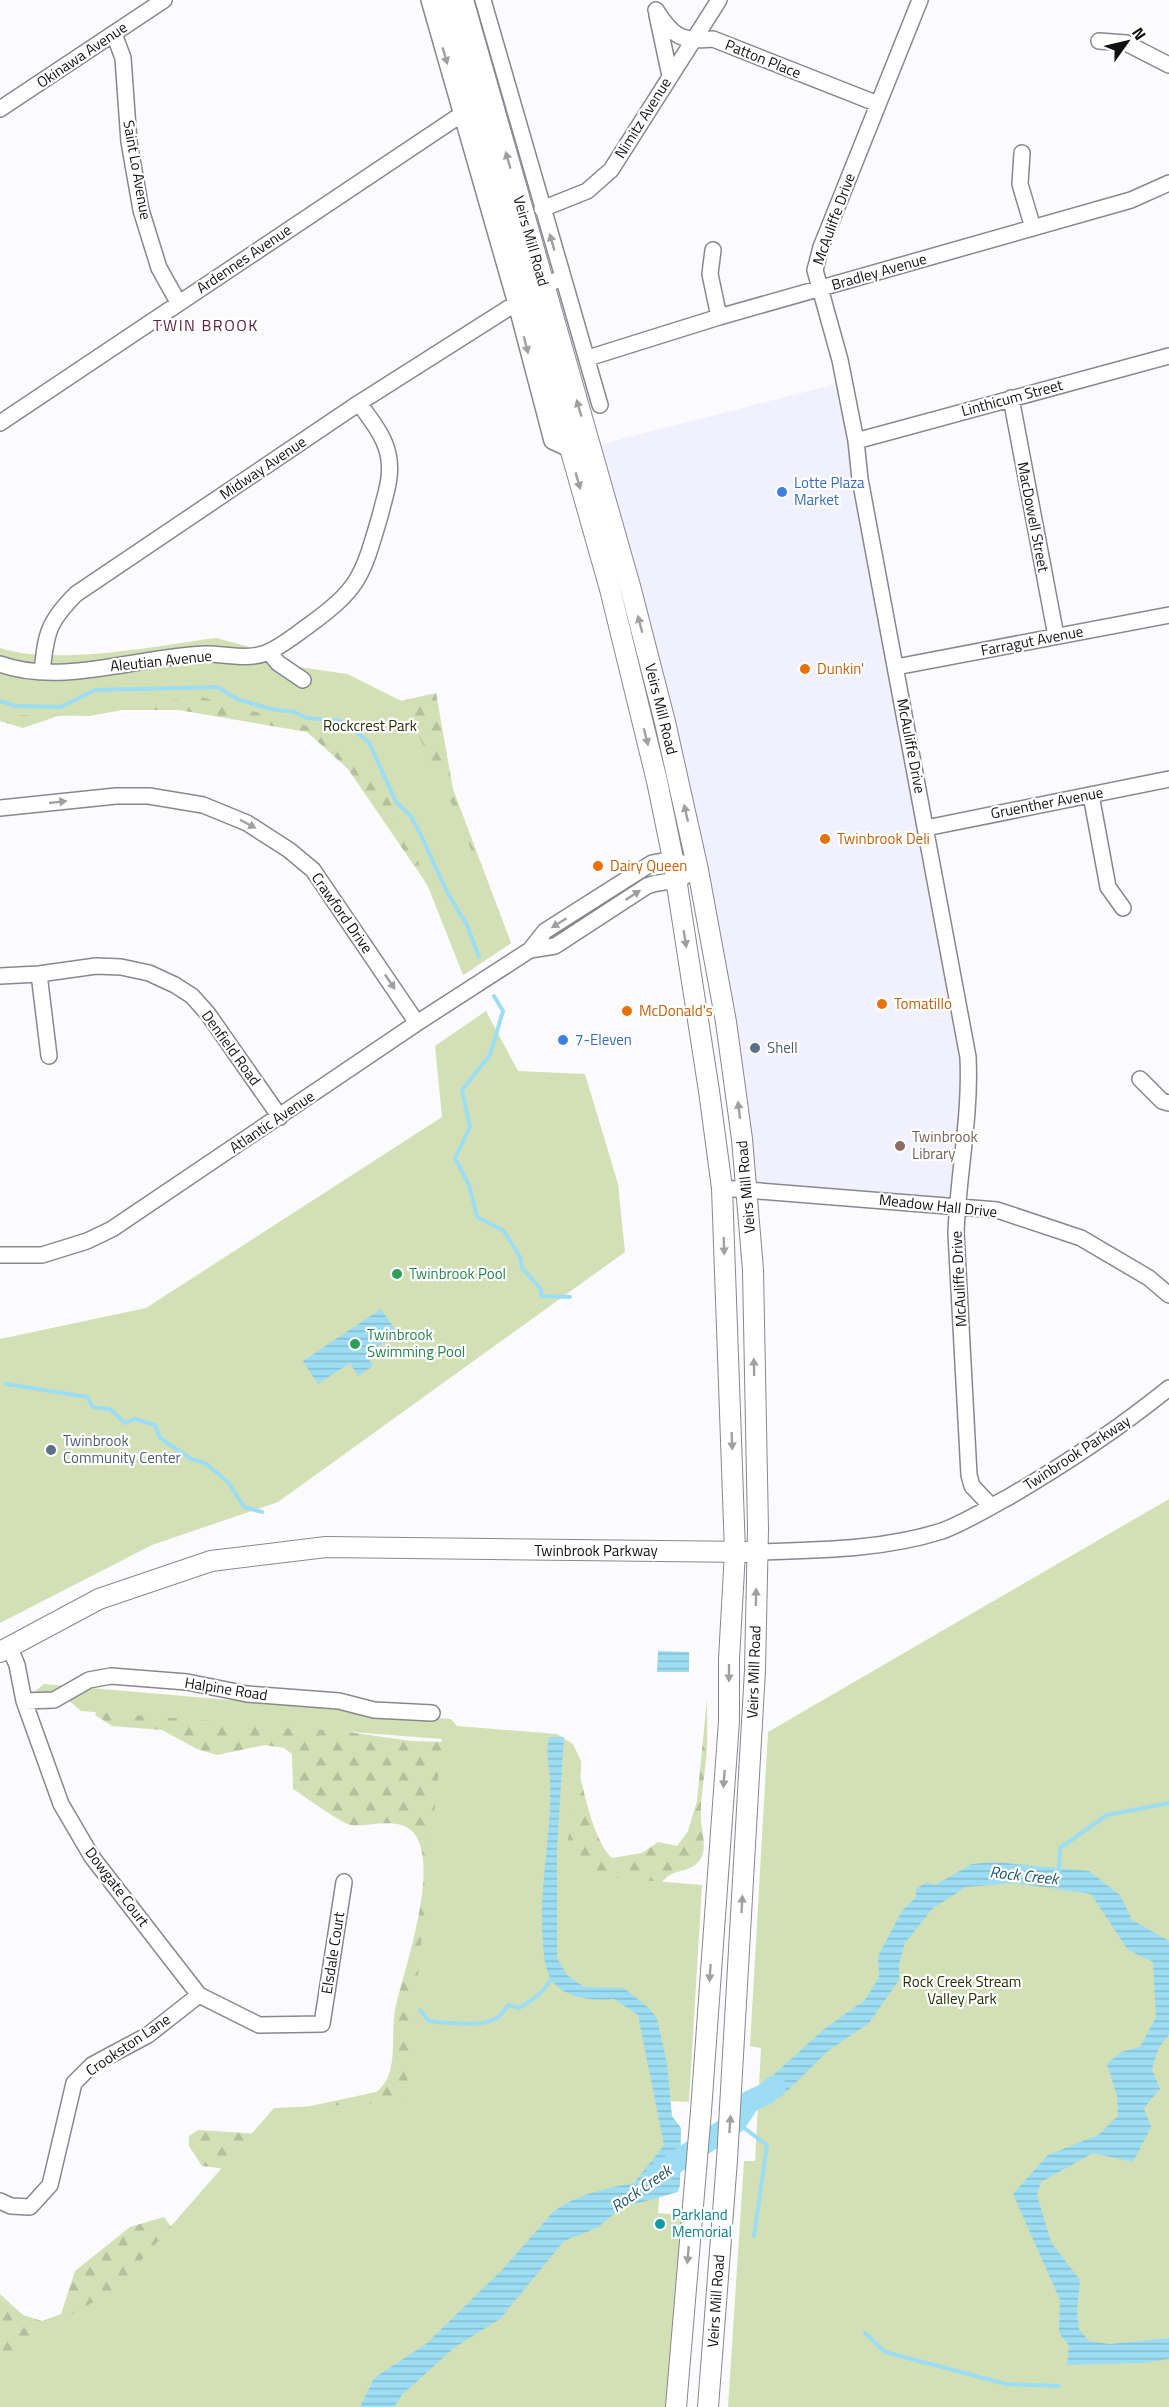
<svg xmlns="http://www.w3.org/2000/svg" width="1169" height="2407" font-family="'Titillium Web',sans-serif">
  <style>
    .built { fill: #f1f0fe }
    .forest { fill: url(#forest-firs) }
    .green { fill: #d3e0b5 }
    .water { fill: url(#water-rules) }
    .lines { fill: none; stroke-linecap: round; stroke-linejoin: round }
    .stream { stroke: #9cddf3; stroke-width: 4 }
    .river { stroke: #9cddf3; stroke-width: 22 }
    .minor-casing { stroke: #878790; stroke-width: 18 }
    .major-casing { stroke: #878790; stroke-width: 22 }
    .minor { stroke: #fff; stroke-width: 15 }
    .major { stroke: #fff; stroke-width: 20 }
    .oneway { fill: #a0a0a1 }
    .shop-dot { fill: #3f7fe0; stroke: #fff; stroke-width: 2 }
    .food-dot { fill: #e8710a; stroke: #fff; stroke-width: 2 }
    .service-dot { fill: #5c6f8a; stroke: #fff; stroke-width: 2 }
    .education-dot { fill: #8d6e63; stroke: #fff; stroke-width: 2 }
    .leisure-dot { fill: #2e9e5b; stroke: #fff; stroke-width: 2 }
    .culture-dot { fill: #0f9aa8; stroke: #fff; stroke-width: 2 }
    .labels { text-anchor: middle; stroke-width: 4.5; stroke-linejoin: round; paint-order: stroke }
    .street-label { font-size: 15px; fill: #121215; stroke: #fff }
    .shop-label { font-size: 15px; fill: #366cbe; stroke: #fff; text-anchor: start }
    .food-label { font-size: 15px; fill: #c56008; stroke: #fff; text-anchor: start }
    .park-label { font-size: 15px; fill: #273007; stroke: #fff }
    .service-label { font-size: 15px; fill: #4e5e75; stroke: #fff; text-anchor: start }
    .education-label { font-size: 15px; fill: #785e54; stroke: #fff; text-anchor: start }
    .leisure-label { font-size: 15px; fill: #27864d; stroke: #fff; text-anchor: start }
    .culture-label { font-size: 15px; fill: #0d838f; stroke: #fff; text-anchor: start }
    .neighbourhood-label { font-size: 16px; letter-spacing: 1.5px; fill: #5e1e3c; stroke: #fff }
    .water-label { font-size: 16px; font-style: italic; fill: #205666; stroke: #fff }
  </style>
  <defs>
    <pattern id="forest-firs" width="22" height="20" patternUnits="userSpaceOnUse" patternTransform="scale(1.5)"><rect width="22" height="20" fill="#d3e0b5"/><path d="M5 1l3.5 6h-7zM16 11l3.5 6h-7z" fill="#b4bf9b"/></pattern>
    <pattern id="water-rules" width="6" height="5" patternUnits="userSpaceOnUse" patternTransform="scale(1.5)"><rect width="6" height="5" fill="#9cddf3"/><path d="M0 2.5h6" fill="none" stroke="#85bdcf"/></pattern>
  </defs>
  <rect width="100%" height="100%" fill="#fbfbfd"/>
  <path class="built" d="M 844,382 L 968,1057 L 957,1206 L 746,1190 L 698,870 L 590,447 Z"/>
  <path class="forest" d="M 347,674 L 401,701 L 436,693 L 453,789 L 511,943 L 463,975 L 465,953 L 426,883 L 348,769 L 307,732 L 179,710 L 104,710 L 58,716 L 23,728 L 0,721 L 0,680 Z
    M 707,1699 C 707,1719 708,1740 706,1760 C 704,1780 700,1801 701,1820 C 702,1833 708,1851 699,1861 C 687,1876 671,1865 658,1888 L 666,1975 L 557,1847 L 580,1775 C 585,1798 595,1842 612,1858 L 642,1853 L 658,1842 L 677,1846 L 688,1831 L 697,1801 Z
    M 99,1705 L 183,1708 L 411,1741 L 452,1742 L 540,1915 L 638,2015 L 665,2145 L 647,2169 L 0,2407 L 0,2294 L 23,2315 L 42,2321 L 61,2314 L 75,2271 L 130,2227 L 164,2217 L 186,2248 L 245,2171 L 202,2166 L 189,2146 L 189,2136 L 198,2130 L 260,2134 L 278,2113 L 376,2092 C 400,2075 390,2036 395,2010 C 403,1972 442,1865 413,1832 C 398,1816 370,1827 351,1825 C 342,1824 304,1796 293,1789 L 292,1754 L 284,1748 L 264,1745 L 217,1755 L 197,1749 L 162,1730 L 112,1726 L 95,1715 Z"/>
  <path class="green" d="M 216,638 L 246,646 L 299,667 L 347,674 L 401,701 L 444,786 L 511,943 L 463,975 L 410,841 L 375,773 L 307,726 L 198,696 L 90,716 L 12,715 L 0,710 L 0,648 C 56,666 156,646 216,638 Z
    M 486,1011 L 518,1071 L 585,1074 L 618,1184 L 625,1252 L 278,1502 L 152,1545 L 0,1623 L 0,1339 L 146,1308 L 442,1117 L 435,1046 Z
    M 1169,1499 L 1169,2407 L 728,2407 L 744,2161 L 755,2161 L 761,2048 L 750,2046 L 768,1732 Z
    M 44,1684 L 451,1719 L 457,1726 L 557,1734 L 573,1744 L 581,1761 L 581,1772 L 568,1839 L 572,1858 L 581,1875 L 702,1885 L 689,2102 L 666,2101 L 658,2213 L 682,2215 L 670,2407 L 0,2407 L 0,2357 L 117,2288 L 274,2108 L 405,2102 L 442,1739 L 81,1711 L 59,1692 L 29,1696 Z"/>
  <path class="water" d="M 381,1309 L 398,1334 L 366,1354 L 373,1366 L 358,1376 L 350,1363 L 318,1384 L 303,1361 Z
    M 658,1651 L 689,1652 L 689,1672 L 657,1672 Z
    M 549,1737 L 564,1737 L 557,1847 L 557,1958 L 567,1975 L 584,1987 L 624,1988 L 650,2009 L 657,2019 L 667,2063 L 672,2116 L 681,2128 L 680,2185 L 678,2192 L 621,2208 L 597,2228 L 564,2241 L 500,2319 L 455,2347 L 402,2395 L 394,2407 L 360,2407 L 374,2378 L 426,2344 L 502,2270 L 553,2212 C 575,2195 607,2188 634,2183 L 664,2145 L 638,2015 L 614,1999 C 594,2001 564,1999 551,1979 C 545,1969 544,1956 543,1944 C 538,1888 552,1836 550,1782 C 550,1765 545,1755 549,1737 Z
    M 996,1862 L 1089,1871 L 1120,1895 L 1132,1920 L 1169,1941 L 1169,2035 L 1159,2047 L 1152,2069 L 1160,2089 L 1144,2108 L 1151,2127 L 1133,2162 L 1093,2153 L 1041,2182 L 1037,2195 L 1051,2242 L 1080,2280 L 1077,2311 L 1079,2329 L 1089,2341 L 1110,2344 L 1169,2338 L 1169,2359 L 1144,2363 L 1067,2365 L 1069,2346 L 1059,2333 L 1060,2300 L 1013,2194 L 1048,2155 L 1098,2135 L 1118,2116 L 1117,2096 L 1107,2064 L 1121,2052 L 1140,2047 L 1156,2017 L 1153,1962 L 1128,1950 L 1091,1894 L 1015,1883 L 966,1887 L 933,1908 L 905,1943 L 899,1964 L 899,1980 L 869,2023 L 828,2051 L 783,2095 L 752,2113 L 750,2092 L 769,2079 L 823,2030 L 865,2000 L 879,1977 L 878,1956 L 902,1911 L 916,1897 L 916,1889 L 927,1882 L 935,1885 L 972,1864 Z"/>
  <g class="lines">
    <path class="stream" d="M 0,701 L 16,706 L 61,707 L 95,690 L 218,687 L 237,699 L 271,709 L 294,712 L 307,718 L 341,721 L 369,742 L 396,802 L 410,815 L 420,833 L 447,892 L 467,925 L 479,957
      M 494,996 L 503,1011 L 490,1055 L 462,1090 L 470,1127 L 455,1158 L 469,1185 L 477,1217 L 504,1231 L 520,1257 L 522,1268 L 541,1289 L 541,1296 L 570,1297
      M 6,1384 L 87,1397 L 93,1407 L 110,1409 L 125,1423 L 135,1419 L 155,1425 L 160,1438 L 191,1459 L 205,1463 L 228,1482 L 244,1507 L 262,1512
      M 1059,1871 L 1060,1848 L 1107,1815 L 1169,1803
      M 420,2010 L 429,2021 C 445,2023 481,2027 495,2019 C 501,2017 505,2009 508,2005 L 519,2008 C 533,2000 543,1993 551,1979
      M 736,2122 L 767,2145 L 754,2236
      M 865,2333 L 885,2352 L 1006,2384 L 1059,2386"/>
    <path class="river" d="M 657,2175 L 736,2122 L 750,2101 L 766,2094 L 775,2086"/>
    <g class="minor-casing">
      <path id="minor" d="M 429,0 L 516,304 L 552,441 L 569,449
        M 483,0 L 600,405
        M 920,0 L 821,247 L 815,270 L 840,360 L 856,441 L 860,479 L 968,1057 C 971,1116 958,1174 956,1233 L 969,1475 L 972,1486 L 991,1506
        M 656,10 C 673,37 682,42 713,39 L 878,104
        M 657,15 L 670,76
        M 114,34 L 123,58 L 129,142 L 141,210 L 159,268 L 178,302
        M 1099,41 L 1126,43 L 1169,65
        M 0,109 L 164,0
        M 1022,153 L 1020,184 L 1033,228
        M 542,209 L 587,191 L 611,170 L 719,0
        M 713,250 L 710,274 L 719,317
        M 588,358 L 719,317 L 1131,200 L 1169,183
        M 1011,398 L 1056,636
        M 0,423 L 456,118 L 472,108 L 483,105
        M 856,441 L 1169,356
        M 269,652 L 278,663 L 303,680
        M 0,664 C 64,687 142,655 207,654 C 226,654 248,660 266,653 C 281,647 295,635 308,626 C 360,588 362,577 380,516 C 385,495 393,476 388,454 C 384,435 370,419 359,403
        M 896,667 L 1169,615
        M 42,672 C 46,633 48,622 76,594 L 359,403 L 526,297 L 562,277
        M 1091,795 L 1108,887 L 1123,908
        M 0,808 L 116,796 L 149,796 L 203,805 L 247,823 L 289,850 L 313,870 L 417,1023
        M 926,828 L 1169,779
        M 530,950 L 555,946 L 647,886 C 659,881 672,883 684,877
        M 39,974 L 49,1056
        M 0,976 L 39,974 L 96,966 L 121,967 L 149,973 L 175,985 L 192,996 L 208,1014 L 280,1117
        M 1140,1079 L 1162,1101 L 1169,1103
        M 722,1188 L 997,1210 L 1081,1238 L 1149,1278 L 1169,1295
        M 0,1255 L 42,1255 L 87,1241 L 112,1229 L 417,1023 L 530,950 L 545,931 L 652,863 L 673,859 L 698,870
        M 757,1552 C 818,1550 882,1550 942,1531 C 964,1523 986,1509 1007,1498 C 1064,1465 1117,1430 1169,1388
        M 9,1646 L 17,1665 L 24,1701 L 61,1804 L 92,1857 L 199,1995 L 259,2025 L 322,2024 L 344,1882
        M 24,1701 L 54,1700 L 89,1680 L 111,1676 L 187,1682 L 247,1694 L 339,1701 L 374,1710 L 432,1713
        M 0,2201 L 11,2206 L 30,2207 L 50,2185 L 74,2083 L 92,2065 L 148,2035 L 199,1995"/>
    </g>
    <g class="major-casing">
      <path id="major" d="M 443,0 L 610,589 L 657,781 L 673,859 L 709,1091 L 722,1188 L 735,1552 L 729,1659 L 729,1721 L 701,2111 L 676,2407
        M 463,0 L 630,586 L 665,722 L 698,870 L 726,1022 L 742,1139 L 753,1270 L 758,1529 L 755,1670 L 727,2160 L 708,2407
        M 0,1652 L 99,1599 L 211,1561 L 326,1547 L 748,1552"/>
    </g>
    <use href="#minor" class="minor"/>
    <use href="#major" class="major"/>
  </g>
  <defs><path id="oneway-solid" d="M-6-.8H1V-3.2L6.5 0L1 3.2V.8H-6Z" transform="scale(1.5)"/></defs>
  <g class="oneway">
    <use href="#oneway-solid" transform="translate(445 56) rotate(74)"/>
    <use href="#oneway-solid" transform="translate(508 160) rotate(-106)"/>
    <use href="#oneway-solid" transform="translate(552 242) rotate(-106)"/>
    <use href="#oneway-solid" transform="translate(526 345) rotate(76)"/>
    <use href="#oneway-solid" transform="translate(579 408) rotate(-106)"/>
    <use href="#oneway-solid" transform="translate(578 481) rotate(74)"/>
    <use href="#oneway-solid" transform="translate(640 624) rotate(-105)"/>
    <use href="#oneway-solid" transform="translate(646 737) rotate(76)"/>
    <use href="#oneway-solid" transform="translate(58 802) rotate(-6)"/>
    <use href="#oneway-solid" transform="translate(686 813) rotate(-103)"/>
    <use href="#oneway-solid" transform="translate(248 824) rotate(28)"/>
    <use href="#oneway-solid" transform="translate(633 895) rotate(-33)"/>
    <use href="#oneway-solid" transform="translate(559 923) rotate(148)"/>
    <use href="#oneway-solid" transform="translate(685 939) rotate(81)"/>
    <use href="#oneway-solid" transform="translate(390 982) rotate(56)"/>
    <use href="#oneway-solid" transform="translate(739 1110) rotate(-97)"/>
    <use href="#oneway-solid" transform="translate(724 1246) rotate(88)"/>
    <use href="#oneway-solid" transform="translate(754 1367) rotate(-91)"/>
    <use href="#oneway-solid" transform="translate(732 1441) rotate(88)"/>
    <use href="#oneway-solid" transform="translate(756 1597) rotate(-89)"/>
    <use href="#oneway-solid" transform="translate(729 1673) rotate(90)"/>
    <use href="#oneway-solid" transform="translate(724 1779) rotate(94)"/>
    <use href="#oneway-solid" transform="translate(742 1904) rotate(-87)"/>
    <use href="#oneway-solid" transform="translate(710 1973) rotate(94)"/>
    <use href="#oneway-solid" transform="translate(730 2124) rotate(-86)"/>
    <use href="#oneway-solid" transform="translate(688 2255) rotate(95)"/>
  </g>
  <g class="shop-dot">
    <circle cx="782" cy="492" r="6"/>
    <circle cx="563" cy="1040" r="6"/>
  </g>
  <g class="food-dot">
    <circle cx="805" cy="669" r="6"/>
    <circle cx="825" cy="839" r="6"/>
    <circle cx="598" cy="866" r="6"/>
    <circle cx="882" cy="1004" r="6"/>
    <circle cx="627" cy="1011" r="6"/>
  </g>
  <g class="service-dot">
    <circle cx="755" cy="1048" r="6"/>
    <circle cx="51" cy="1450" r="6"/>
  </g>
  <circle class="education-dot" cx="900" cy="1146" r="6"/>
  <g class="leisure-dot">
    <circle cx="397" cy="1274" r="6"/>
    <circle cx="355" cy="1344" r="6"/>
  </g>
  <circle class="culture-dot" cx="660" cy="2224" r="6"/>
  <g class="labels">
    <g class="street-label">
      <text transform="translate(82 55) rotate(-34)" y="5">Okinawa Avenue</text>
      <text transform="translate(763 59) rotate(22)" y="5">Patton Place</text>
      <text transform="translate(643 118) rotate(-58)" y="5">Nimitz Avenue</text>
      <text transform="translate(137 170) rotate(80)" y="5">Saint Lo Avenue</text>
      <text transform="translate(834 219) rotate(-70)" y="5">McAuliffe Drive</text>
      <text transform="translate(531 241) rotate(74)" y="5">Veirs Mill Road</text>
      <text transform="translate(244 259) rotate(-34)" y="5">Ardennes Avenue</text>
      <text transform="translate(879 272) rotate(-16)" y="5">Bradley Avenue</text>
      <text transform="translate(1012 398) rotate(-15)" y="5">Linthicum Street</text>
      <text transform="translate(263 468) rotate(-34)" y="5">Midway Avenue</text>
      <text transform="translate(1033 517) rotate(79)" y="5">MacDowell Street</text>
      <text transform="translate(1032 641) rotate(-11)" y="5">Farragut Avenue</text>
      <text transform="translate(161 661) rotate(-6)" y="5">Aleutian Avenue</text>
      <text transform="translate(661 709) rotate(76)" y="5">Veirs Mill Road</text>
      <text transform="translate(911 746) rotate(79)" y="5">McAuliffe Drive</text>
      <text transform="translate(1047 803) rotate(-11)" y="5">Gruenther Avenue</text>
      <text transform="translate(342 913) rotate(55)" y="5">Crawford Drive</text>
      <text transform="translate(231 1048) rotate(54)" y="5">Denfield Road</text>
      <text transform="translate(272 1122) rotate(-34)" y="5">Atlantic Avenue</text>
      <text transform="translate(746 1187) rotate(-95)" y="5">Veirs Mill Road</text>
      <text transform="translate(938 1206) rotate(6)" y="5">Meadow Hall Drive</text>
      <text transform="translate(959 1279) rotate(-93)" y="5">McAuliffe Drive</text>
      <text transform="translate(1077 1453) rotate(-33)" y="5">Twinbrook Parkway</text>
      <text x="596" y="1556">Twinbrook Parkway</text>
      <text transform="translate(754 1672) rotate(-88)" y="5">Veirs Mill Road</text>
      <text transform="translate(226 1689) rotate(9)" y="5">Halpine Road</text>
      <text transform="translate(117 1887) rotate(53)" y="5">Dowgate Court</text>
      <text transform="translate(333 1953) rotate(-81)" y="5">Elsdale Court</text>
      <text transform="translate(128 2045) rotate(-34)" y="5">Crookston Lane</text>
      <text transform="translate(716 2301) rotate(-86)" y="5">Veirs Mill Road</text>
    </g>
    <g class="shop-label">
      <text x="794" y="488">Lotte Plaza<tspan x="794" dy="17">Market</tspan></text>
      <text x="575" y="1045">7-Eleven</text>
    </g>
    <g class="food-label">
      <text x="817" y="674">Dunkin'</text>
      <text x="837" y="844">Twinbrook Deli</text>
      <text x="610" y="871">Dairy Queen</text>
      <text x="894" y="1009">Tomatillo</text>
      <text x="639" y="1016">McDonald's</text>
    </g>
    <g class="park-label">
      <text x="370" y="731">Rockcrest Park</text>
      <text x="962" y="1987">Rock Creek Stream<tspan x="962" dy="17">Valley Park</tspan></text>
    </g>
    <g class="service-label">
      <text x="767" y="1053">Shell</text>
      <text x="63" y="1446">Twinbrook<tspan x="63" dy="17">Community Center</tspan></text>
    </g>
    <g class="education-label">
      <text x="912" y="1142">Twinbrook<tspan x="912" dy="17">Library</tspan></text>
    </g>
    <g class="leisure-label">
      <text x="409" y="1279">Twinbrook Pool</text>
      <text x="367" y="1340">Twinbrook<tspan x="367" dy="17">Swimming Pool</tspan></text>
    </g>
    <g class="culture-label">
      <text x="672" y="2220">Parkland<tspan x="672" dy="17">Memorial</tspan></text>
    </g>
    <g class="neighbourhood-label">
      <text x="206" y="331">TWIN BROOK</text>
    </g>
    <g class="water-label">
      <text transform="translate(1024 1875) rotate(6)" y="6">Rock Creek</text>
      <text transform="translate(641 2188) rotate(-35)" y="6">Rock Creek</text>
    </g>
  </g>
  <g transform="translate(1127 42) rotate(56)" stroke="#ffffff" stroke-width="4.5" paint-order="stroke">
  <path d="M0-4.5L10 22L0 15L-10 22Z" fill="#121215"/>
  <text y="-9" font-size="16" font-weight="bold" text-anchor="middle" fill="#121215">N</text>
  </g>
</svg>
